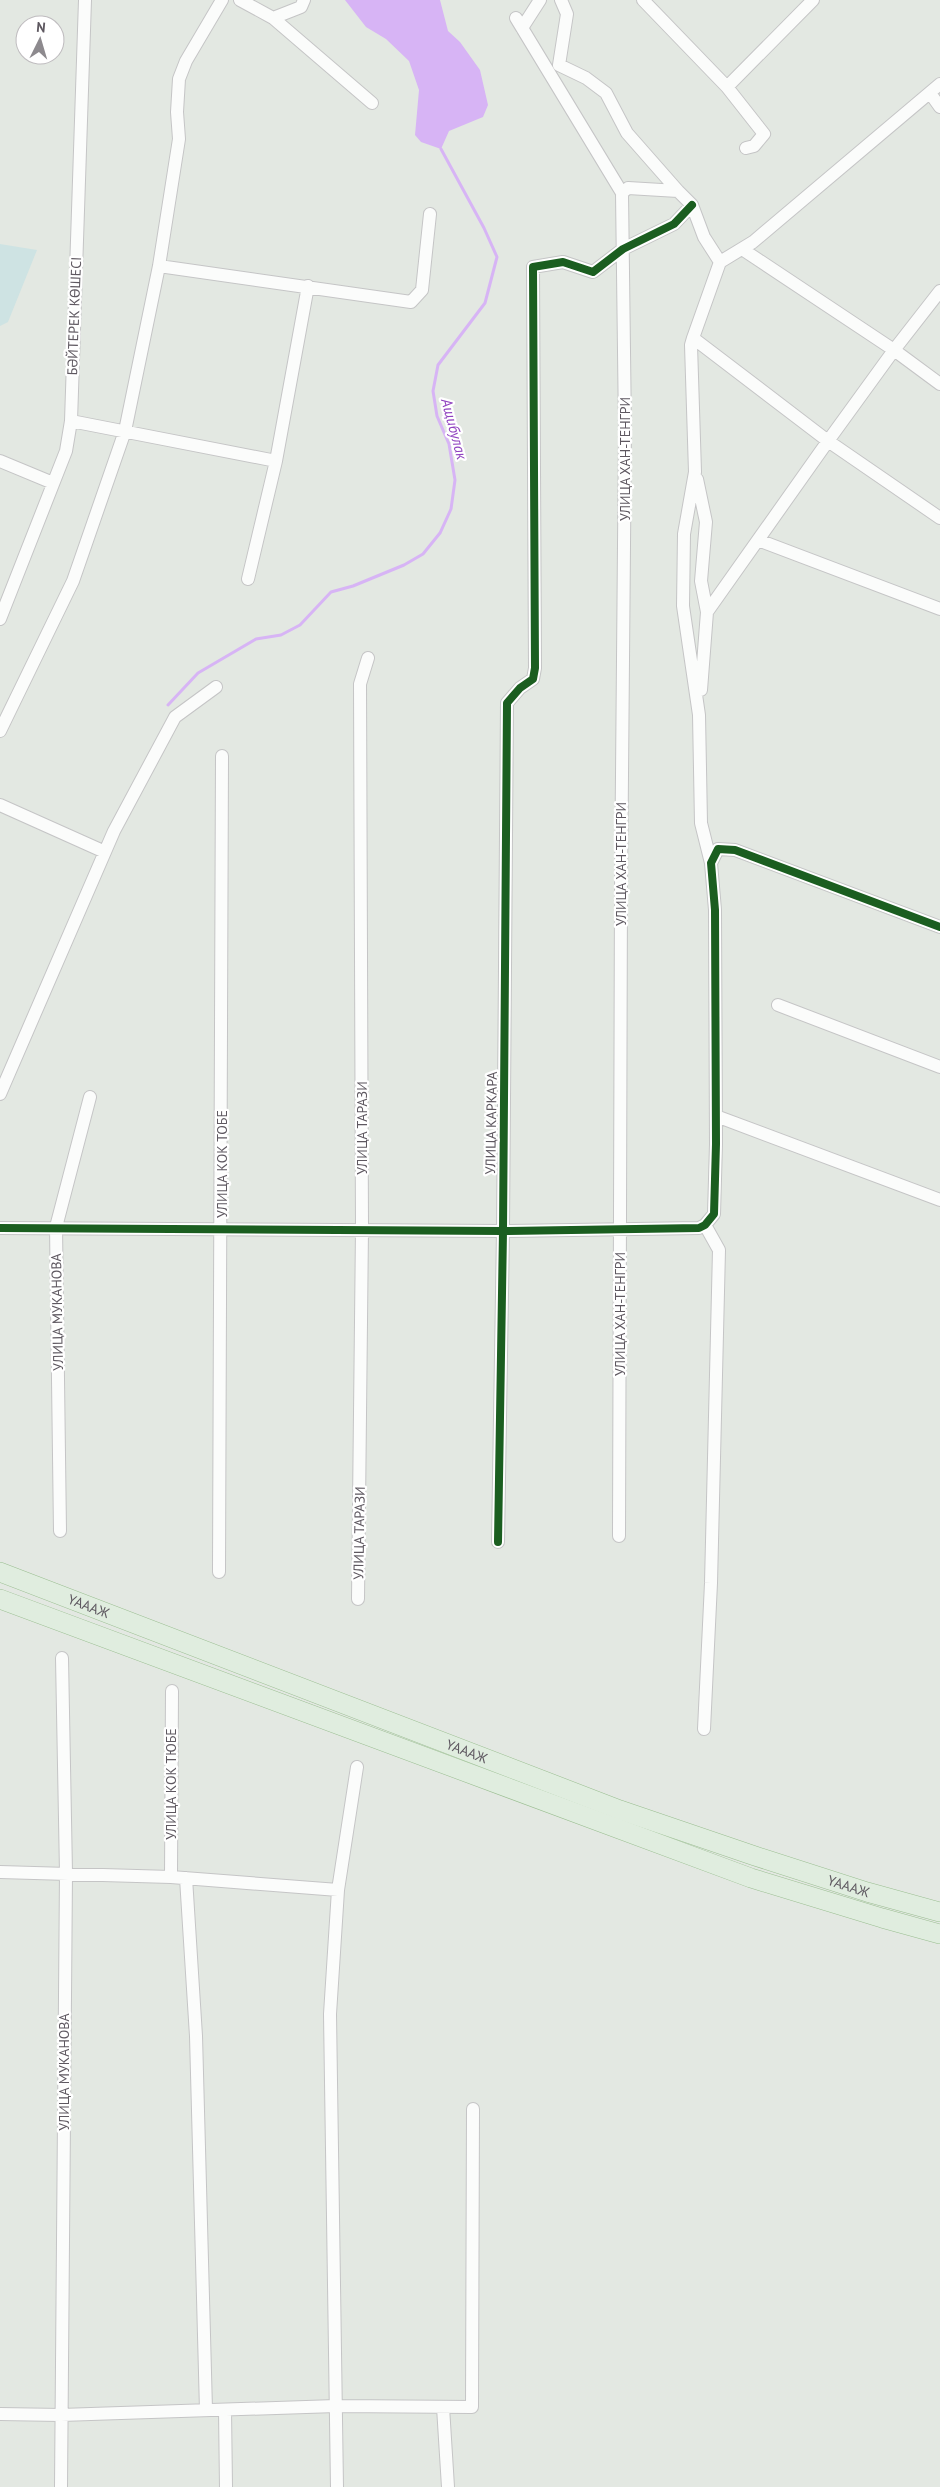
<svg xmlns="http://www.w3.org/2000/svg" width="940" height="2487" font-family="'PT Sans',sans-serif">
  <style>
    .green { fill: #cee3e3 }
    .water { fill: #d7b4f5 }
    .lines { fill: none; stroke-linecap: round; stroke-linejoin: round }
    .stream { stroke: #d7b4f5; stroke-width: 3 }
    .minor-casing { stroke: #c5c5c6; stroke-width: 14 }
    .highway-casing { stroke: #9abe91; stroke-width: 20 }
    .minor { stroke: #fbfcfb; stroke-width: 12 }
    .highway { stroke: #e0eddf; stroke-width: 19 }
    .cycleway-casing { stroke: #fff; stroke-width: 11 }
    .cycleway { stroke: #1b5e20; stroke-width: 8 }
    .labels { text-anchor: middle; stroke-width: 4.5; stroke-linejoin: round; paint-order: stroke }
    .street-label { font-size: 14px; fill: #5e5860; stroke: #fff }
    .water-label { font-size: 15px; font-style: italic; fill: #9042bf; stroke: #fff }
  </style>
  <rect width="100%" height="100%" fill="#e3e8e2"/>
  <path class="green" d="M 0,244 L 37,250 L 8,322 L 0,326 Z"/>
  <path class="water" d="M 345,0 L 440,0 L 448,31 L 460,42 L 480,70 L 488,105 L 483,117 L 449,131 L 441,149 L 421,142 L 415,135 L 419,90 L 409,61 L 386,39 L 366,27 Z"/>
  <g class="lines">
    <path class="stream" d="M 168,705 L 198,673 L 256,639 L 281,635 L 300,625 L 331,592 L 353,586 L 404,565 L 423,554 L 440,533 L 451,509 L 455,480 L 449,444 L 437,416 L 433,391 L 438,365 L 485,303 L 497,257 L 484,228 L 441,149"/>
    <g class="minor-casing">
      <path id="minor" d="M 240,0 L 273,18 L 372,103
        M 561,0 L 567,14 L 559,65 L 586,78 L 606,93 L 627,133 L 678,191
        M 643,0 L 727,87
        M 273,18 L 301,7 L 304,0
        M 516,18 L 622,193
        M 522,28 L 540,0
        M 930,93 L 940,107
        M 746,148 L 754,146 L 764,134 L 727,87 L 813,0
        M 622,193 L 628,188 L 678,191 L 692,205 L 704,237 L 720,262
        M 742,249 L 894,350 L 940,291
        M 159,266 L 411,302 L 422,290 L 430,214
        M 693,338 L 828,441 L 894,350 L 940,384
        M 71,421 L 276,461
        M 0,461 L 53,483
        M 697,479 L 706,522 L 701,581 L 707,612 L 701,690
        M 758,540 L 940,609
        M 248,579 L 276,461 L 308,286
        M 707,612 L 828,441 L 940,518
        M 0,619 L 66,451 L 71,421 L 85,0
        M 0,731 L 73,581 L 125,431 L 159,266 L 179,139 L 177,112 L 179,79 L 186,61 L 222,0
        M 0,805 L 105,852
        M 711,863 L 701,823 L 699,715 L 683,606 L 684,534 L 695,472 L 691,345 L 693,338 L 720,262 L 753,242 L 940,84
        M 778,1005 L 940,1067
        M 0,1094 L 114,831 L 175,717 L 216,687
        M 716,1116 L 940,1200
        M 0,1228 L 503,1231 L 699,1228 L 705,1225 L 714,1214 L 716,1144 L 715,910 L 711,863 L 718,849 L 735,850 L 940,927
        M 60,1531 L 56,1227 L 90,1097
        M 619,1536 L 621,890 L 625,430 L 622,193
        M 498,1542 L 503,1231 L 507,703 L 520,688 L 533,679 L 535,668 L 533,267 L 563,262 L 593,272 L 623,249 L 674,224 L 692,205
        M 219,1572 L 222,756
        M 358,1599 L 362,1229 L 360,684 L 368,658
        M 704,1729 L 711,1583 L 719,1250 L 705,1225
        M 0,1872 L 171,1877 L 338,1890
        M 171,1877 L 172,1691
        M 186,1878 L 196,2036 L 206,2410
        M 443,2407 L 448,2487
        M 225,2410 L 226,2487
        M 0,2414 L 61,2415 L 336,2406 L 472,2407 L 473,2109
        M 61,2487 L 66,1873 L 62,1658
        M 337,2487 L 330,2014 L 338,1890 L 357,1767"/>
    </g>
    <g class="highway-casing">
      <g id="highway">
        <path id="s1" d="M 0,1572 L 620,1810 L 755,1856 L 867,1892 L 940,1912"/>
        <path d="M 0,1599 L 751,1878 L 882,1918 L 940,1934"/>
      </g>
    </g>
    <use href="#minor" class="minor"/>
    <use href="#highway" class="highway"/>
    <g class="cycleway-casing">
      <path id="cycleway" d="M 0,1228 L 503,1231 L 699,1228 L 705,1225 L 714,1214 L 716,1144 L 715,910 L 711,863 L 718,849 L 735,850 L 940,927
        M 498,1542 L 503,1231 L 507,703 L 520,688 L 533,679 L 535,668 L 533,267 L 563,262 L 593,272 L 623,249 L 674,224 L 692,205"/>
    </g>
    <use href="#cycleway" class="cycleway"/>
  </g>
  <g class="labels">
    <g class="street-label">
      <text transform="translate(74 316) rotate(-88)" y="5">БӘЙТЕРЕК КӨШЕСІ</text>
      <text transform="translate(625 459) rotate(-90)" y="5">УЛИЦА ХАН-ТЕНГРИ</text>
      <text transform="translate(621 864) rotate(-90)" y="5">УЛИЦА ХАН-ТЕНГРИ</text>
      <text transform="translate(491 1123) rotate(-89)" y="5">УЛИЦА КАРКАРА</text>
      <text transform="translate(362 1128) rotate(-90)" y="5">УЛИЦА ТАРАЗИ</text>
      <text transform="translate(222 1164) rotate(-90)" y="5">УЛИЦА КОК ТОБЕ</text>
      <text transform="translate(57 1312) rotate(-91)" y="5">УЛИЦА МУКАНОВА</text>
      <text transform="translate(620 1314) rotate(-90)" y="5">УЛИЦА ХАН-ТЕНГРИ</text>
      <text transform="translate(359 1533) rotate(-89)" y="5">УЛИЦА ТАРАЗИ</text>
      <text dy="5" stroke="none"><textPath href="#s1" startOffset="95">ҮАААЖ</textPath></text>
      <text dy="5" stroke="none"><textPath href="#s1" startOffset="500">ҮАААЖ</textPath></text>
      <text transform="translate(171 1784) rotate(-90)" y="5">УЛИЦА КОК ТЮБЕ</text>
      <text dy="5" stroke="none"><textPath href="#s1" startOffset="905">ҮАААЖ</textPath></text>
      <text transform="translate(64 2072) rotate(-90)" y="5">УЛИЦА МУКАНОВА</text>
    </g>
    <g class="water-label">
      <text transform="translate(454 429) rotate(75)" y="5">Ащибулак</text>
    </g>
  </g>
  <g transform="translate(40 40) rotate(5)"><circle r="24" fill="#ffffff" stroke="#bfbcbf"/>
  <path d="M0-4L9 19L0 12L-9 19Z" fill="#8d8a8e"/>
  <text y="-8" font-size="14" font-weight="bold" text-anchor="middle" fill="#5e5860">N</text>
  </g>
</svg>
